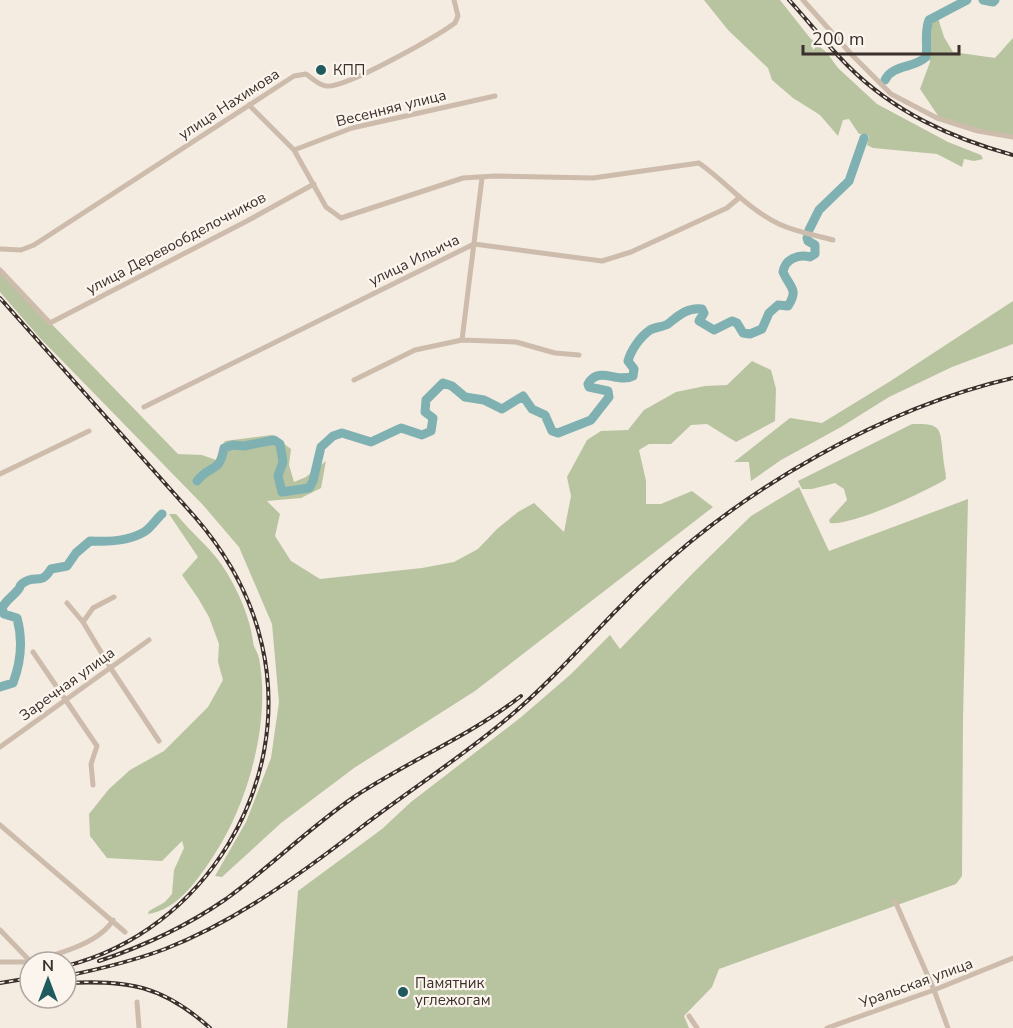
<svg xmlns="http://www.w3.org/2000/svg" width="1013" height="1028" font-family="'Nunito Sans',sans-serif">
  <style>
    .green { fill: #b8c4a0 }
    .lines { fill: none; stroke-linecap: round; stroke-linejoin: round }
    .river { stroke: #7fb0b2; stroke-width: 9 }
    .minor { stroke: #cdbbac; stroke-width: 5 }
    .rail-casing { stroke: #3b302b; stroke-width: 4 }
    .rail { stroke: #fbf5ee; stroke-width: 1.5; stroke-dasharray: 4.5; stroke-linecap: butt }
    .poi-dot { fill: #1f5a5e; stroke: #fbf5ee; stroke-width: 2 }
    .labels { text-anchor: middle; stroke-width: 4.5; stroke-linejoin: round; paint-order: stroke }
    .poi-label { font-size: 15px; fill: #3b302b; stroke: #fbf5ee; text-anchor: start }
    .street-label { font-size: 15px; fill: #3b302b; stroke: #fbf5ee }
  </style>
  <rect width="100%" height="100%" fill="#f4ebe1"/>
  <path class="green" d="M 704,0 L 780,0 L 810,38 L 827,53 L 838,68 L 877,104 L 948,142 L 981,155 L 983,159 L 974,161 L 964,159 L 962,167 L 937,154 L 873,148 L 867,145 L 869,136 L 864,134 L 859,134 L 849,119 L 843,120 L 838,136 L 820,115 L 793,98 L 772,80 L 768,68 L 728,30 Z
    M 937,15 L 944,37 L 953,52 L 995,58 L 1013,38 L 1013,137 L 941,120 L 920,89 L 930,62 L 927,27 Z
    M 0,271 L 178,454 L 202,455 L 216,460 L 225,441 L 272,435 L 291,449 L 289,465 L 294,482 L 306,477 L 326,461 L 321,488 L 301,498 L 267,501 L 280,514 L 275,536 L 291,561 L 320,579 L 422,568 L 454,562 L 478,549 L 497,529 L 518,512 L 534,503 L 564,532 L 571,496 L 567,477 L 587,440 L 601,431 L 628,430 L 644,410 L 676,392 L 705,386 L 727,385 L 752,361 L 771,370 L 776,389 L 775,421 L 736,442 L 707,424 L 691,425 L 671,444 L 649,444 L 639,450 L 646,481 L 646,504 L 661,504 L 692,491 L 713,507 L 475,691 L 354,768 L 281,823 L 222,877 L 215,876 L 246,822 L 271,758 L 279,702 L 272,624 L 239,547 L 203,505 L 39,337 L 0,292 Z
    M 1013,301 L 1013,344 L 952,367 L 889,397 L 841,427 L 781,460 L 751,481 L 749,462 L 734,462 L 790,418 L 822,423 L 889,382 Z
    M 912,424 C 942,423 940,428 943,455 C 943,463 946,471 946,479 C 925,492 852,526 830,523 L 829,520 L 847,500 L 844,489 L 835,483 L 812,489 L 802,489 L 798,481 Z
    M 799,487 L 829,551 L 968,499 L 963,719 L 962,876 L 956,884 L 719,969 L 712,987 L 684,1016 L 689,1028 L 287,1028 L 298,891 L 382,829 L 411,802 L 520,718 L 570,675 L 610,635 L 620,649 L 693,573 L 751,516 Z
    M 169,514 L 176,514 C 192,534 214,550 227,573 C 239,593 250,618 253,641 C 253,647 258,652 259,658 C 271,720 249,802 214,855 C 199,878 178,910 148,914 L 149,911 L 165,902 L 172,894 L 174,870 L 184,848 L 182,841 L 162,861 L 107,858 L 90,836 L 89,814 L 109,789 L 130,770 L 164,751 L 208,707 L 223,680 L 218,662 L 219,644 L 209,617 L 198,598 L 182,575 L 198,557 Z"/>
  <g class="lines">
    <path class="river" d="M 983,0 L 993,2 L 995,0
      M 885,80 C 893,64 913,69 926,57 C 928,44 924,33 929,20 L 967,0
      M 809,230 L 819,210 L 849,181 L 864,138
      M 197,481 C 212,462 219,475 224,448 L 233,445 L 244,446 L 274,440 L 280,444 L 283,462 L 278,476 L 282,492 L 309,488 L 313,481 L 321,447 L 333,436 L 342,433 L 371,442 L 401,428 L 422,435 L 431,431 L 433,418 L 425,412 L 426,400 L 443,383 L 452,386 L 465,397 L 484,400 L 502,409 L 523,396 L 532,409 L 545,415 L 552,431 L 558,433 L 591,420 L 609,397 L 608,391 L 589,387 L 588,384 C 598,365 618,384 633,376 L 634,369 L 628,361 C 631,350 640,337 650,330 C 655,327 663,327 668,324 C 678,316 687,307 702,309 L 704,313 L 699,321 L 714,330 L 732,321 L 737,323 L 743,333 L 750,334 L 762,329 L 769,313 L 778,305 L 788,306 C 799,289 790,288 783,272 C 785,259 798,254 810,257 L 815,254 L 815,245 L 808,241 L 807,238
      M 0,687 L 13,683 C 21,662 23,640 17,618 L 4,614 L 2,608 C 6,600 12,597 18,590 C 22,585 18,587 23,583 C 36,574 41,586 51,569 L 67,566 L 76,553 L 90,541 C 107,542 129,541 144,532 C 151,528 156,519 162,514"/>
    <path class="minor" d="M 803,0 L 852,55 L 891,94 L 937,118 L 978,131 L 1013,137
      M 249,105 L 294,150 L 326,207 L 341,218 L 463,178 L 495,176 L 593,178 L 699,163 C 726,182 749,210 779,224 C 796,232 815,235 833,240
      M 294,150 L 352,128 L 495,96
      M 0,249 L 21,250 L 34,245 L 294,76 L 306,74 C 312,78 318,85 326,86 C 345,89 437,36 455,23 L 458,16 L 454,0
      M 0,270 L 50,323 L 247,221 L 314,184
      M 462,340 L 482,178
      M 354,380 L 415,350 L 462,340 L 516,342 L 555,353 L 579,355
      M 144,407 L 474,244 L 602,261 L 631,252 L 727,208 L 740,197
      M 0,474 L 89,431
      M 67,603 L 83,622 L 110,667 L 159,741
      M 83,622 L 93,608 L 114,597
      M 33,652 L 97,746 L 91,764 L 93,785
      M 0,747 L 149,640
      M 0,825 L 125,932
      M 895,901 L 934,990 L 948,1028
      M 0,930 L 31,962
      M 0,962 L 30,962
      M 31,962 C 57,954 99,944 113,920
      M 137,1002 L 139,1028
      M 689,1016 L 697,1028
      M 827,1028 L 934,990 L 1013,958"/>
    <g class="rail-casing">
      <path id="rail" d="M 789,0 C 809,22 827,45 848,66 C 894,112 951,138 1013,155
        M 0,298 L 195,517 C 227,554 251,596 262,645 C 294,784 205,931 66,966
        M 99,961 C 144,946 187,926 226,899 C 270,867 309,828 354,797 C 408,761 470,736 521,696
        M 66,976 C 100,969 133,961 165,949 C 236,921 298,876 359,829 C 408,791 462,757 509,717 C 559,675 600,624 647,580 C 744,488 883,408 1013,378
        M 0,983 L 30,978
        M 66,983 C 128,980 162,985 210,1028"/>
    </g>
    <use href="#rail" class="rail"/>
  </g>
  <g class="poi-dot">
    <circle cx="321" cy="70" r="6"/>
    <circle cx="403" cy="992" r="6"/>
  </g>
  <g class="labels">
    <g class="poi-label">
      <text x="333" y="75">КПП</text>
      <text x="415" y="988">Памятник<tspan x="415" dy="17">углежогам</tspan></text>
    </g>
    <g class="street-label">
      <text transform="translate(229 104) rotate(-33)" y="5">улица Нахимова</text>
      <text transform="translate(391 108) rotate(-14)" y="5">Весенняя улица</text>
      <text transform="translate(176 243) rotate(-28)" y="5">улица Деревообделочников</text>
      <text transform="translate(414 260) rotate(-26)" y="5">улица Ильича</text>
      <text transform="translate(67 684) rotate(-36)" y="5">Заречная улица</text>
      <text transform="translate(916 983) rotate(-20)" y="5">Уральская улица</text>
    </g>
  </g>
  <g transform="translate(48 980)"><circle r="28" fill="#fbf5ee" stroke="#aea6a0" stroke-width="1.5"/>
  <path d="M0-4.5L10 22L0 15L-10 22Z" fill="#1f5a5e"/>
  <text y="-9" font-size="16" font-weight="bold" text-anchor="middle" fill="#3b302b">N</text>
  </g>
  <path d="M803 45v9h156v-9" fill="none" stroke="#3b302b" stroke-width="3"/>
  <text x="812" y="45" font-size="18" fill="#3b302b" stroke="#fbf5ee" stroke-width="4.5" paint-order="stroke">200 m</text>
</svg>
